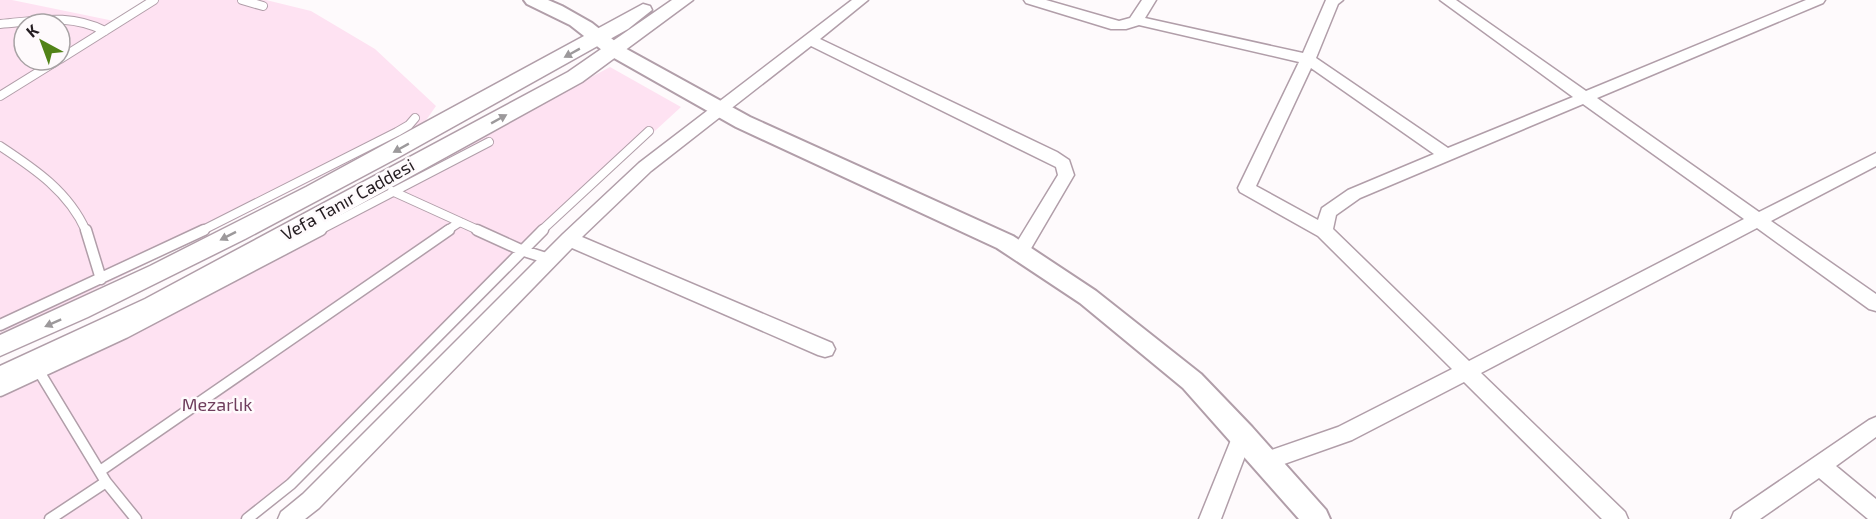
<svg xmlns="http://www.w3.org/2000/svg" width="1876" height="519" font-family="'Exo 2',sans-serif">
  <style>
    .green { fill: #fee2f2; fill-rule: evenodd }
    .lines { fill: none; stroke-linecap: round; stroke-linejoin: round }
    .service-far1-casing { stroke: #b19ea9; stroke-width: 10 }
    .service-casing { stroke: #b19ea9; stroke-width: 13 }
    .minor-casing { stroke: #b19ea9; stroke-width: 3 }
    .tertiary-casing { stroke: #b19ea9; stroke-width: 4 }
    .secondary-casing { stroke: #b19ea9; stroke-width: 3 }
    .service-far1 { stroke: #fff; stroke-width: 8 }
    .service { stroke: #fff; stroke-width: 10 }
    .minor { fill: #fff; fill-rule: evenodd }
    .tertiary { fill: #fff; fill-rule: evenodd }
    .secondary { fill: #fff; fill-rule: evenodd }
    .oneway { fill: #9c999b }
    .labels { text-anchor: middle; stroke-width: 5; stroke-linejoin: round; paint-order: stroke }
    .street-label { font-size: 18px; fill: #241d21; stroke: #fefafc }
    .park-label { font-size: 18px; fill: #6f3e5d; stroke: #fefafc }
  </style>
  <rect width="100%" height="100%" fill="#fefafc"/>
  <path class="green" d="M 0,0 L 12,0 L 114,21 L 147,0 L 266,0 L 311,11 L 375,49 L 436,106 L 422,126 L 66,304 L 0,333 ZM 24,24 L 60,24 L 60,60 L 24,60 Z
    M 610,67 L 681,107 L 545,232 L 301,482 L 255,519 L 0,519 L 0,383 L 109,337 Z"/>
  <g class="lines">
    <g class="service-far1-casing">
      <path id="service-far1" d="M 242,0 L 263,6
        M 0,24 C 38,21 69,13 105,31
        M 60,59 L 154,0
        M 0,96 L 58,60
        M 0,146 C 35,169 69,192 86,231
        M 392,191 L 480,231
        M 201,231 L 397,132 L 409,125 L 415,118
        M 318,231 L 489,142
        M 446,231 L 460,222
        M 541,231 L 649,131"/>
    </g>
    <g class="service-casing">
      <path id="service" d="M 86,230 L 101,279
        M 477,230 L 521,250 L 549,259
        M 0,325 L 204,230
        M 40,373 L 106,482 L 136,519
        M 0,391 L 125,333 L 321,230
        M 100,471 L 449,230
        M 50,519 L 106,482
        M 247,519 L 291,484 L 543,230"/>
    </g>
    <g class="minor-casing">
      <path id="minor" d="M 852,0 L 868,0 L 820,39 L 1057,152 L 1069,160 L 1074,175 L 1026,257 L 1020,259 L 1014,257 L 1011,252 L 1058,175 L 1056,167 L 811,46 L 651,171 L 582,237 L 832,343 L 835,349 L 832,355 L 825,357 L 818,355 L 572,248 L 319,508 L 305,519 L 278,519 L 281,512 L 303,494 L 563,234 L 639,163 Z
        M 1024,0 L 1046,0 L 1119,21 L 1130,18 L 1142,0 L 1156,0 L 1145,18 L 1303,53 L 1326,0 L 1343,0 L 1338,4 L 1316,58 L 1448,148 L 1573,97 L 1440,0 L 1456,0 L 1586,91 L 1806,0 L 1825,0 L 1823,3 L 1597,98 L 1759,212 L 1876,153 L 1876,166 L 1771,221 L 1876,294 L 1876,311 L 1869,309 L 1757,228 L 1481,373 L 1625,512 L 1628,519 L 1602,519 L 1464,382 L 1352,440 L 1264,471 L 1257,469 L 1253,462 L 1257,455 L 1338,427 L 1452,369 L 1318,236 L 1240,192 L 1238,188 L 1299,62 L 1139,25 L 1126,29 L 1111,29 L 1026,3 ZM 1311,68 L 1434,154 L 1348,190 L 1322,208 L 1318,220 L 1256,186 ZM 1583,104 L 1744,219 L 1469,361 L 1333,229 L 1336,215 L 1360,198 Z
        M 1876,417 L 1876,437 L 1836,466 L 1876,499 L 1876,519 L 1868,519 L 1819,478 L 1760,519 L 1731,519 L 1734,512 L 1869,420 Z
        M 1243,426 L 1250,429 L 1253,435 L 1221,519 L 1199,519 L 1233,435 L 1236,429 Z"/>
    </g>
    <g class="tertiary-casing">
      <path id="tertiary" d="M 524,0 L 548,0 L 562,6 L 592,23 L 621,46 L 750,117 L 1013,236 L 1096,291 L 1201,374 L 1252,427 L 1326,510 L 1330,519 L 1299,519 L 1183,388 L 1080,303 L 997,248 L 736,127 L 607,54 L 570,25 L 527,4 Z"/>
    </g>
    <g class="secondary-casing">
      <path id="secondary" d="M 672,0 L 693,0 L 582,82 L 163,313 L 0,389 L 0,366 L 145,299 L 568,72 Z
        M 643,4 L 650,6 L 652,10 L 628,29 L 399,157 L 245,239 L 88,317 L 0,356 L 0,335 L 150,266 L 306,187 Z"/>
    </g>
    <use href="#service-far1" class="service-far1"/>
    <use href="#service" class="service"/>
    <use href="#minor" class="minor"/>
    <use href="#tertiary" class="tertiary"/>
    <use href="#secondary" class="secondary"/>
  </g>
  <defs><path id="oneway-solid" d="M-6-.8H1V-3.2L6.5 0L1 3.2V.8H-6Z" transform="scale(1.5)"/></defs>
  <g class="oneway">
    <use href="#oneway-solid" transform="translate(572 53) rotate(151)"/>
    <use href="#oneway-solid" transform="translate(499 119) rotate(-29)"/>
    <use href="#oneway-solid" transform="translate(401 148) rotate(151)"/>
    <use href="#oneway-solid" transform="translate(228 236) rotate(153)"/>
    <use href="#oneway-solid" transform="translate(53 323) rotate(156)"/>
  </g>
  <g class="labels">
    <g class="street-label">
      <text transform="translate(348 200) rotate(-29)" y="6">Vefa Tanır Caddesi</text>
    </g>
    <g class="park-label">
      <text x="217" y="411">Mezarlık</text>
    </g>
  </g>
  <g transform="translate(42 42) rotate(319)"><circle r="28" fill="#fefafc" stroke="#a7a2a4" stroke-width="1.5"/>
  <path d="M0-4.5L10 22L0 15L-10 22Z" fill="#518317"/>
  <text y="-9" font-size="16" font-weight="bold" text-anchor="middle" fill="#241d21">K</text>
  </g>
</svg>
